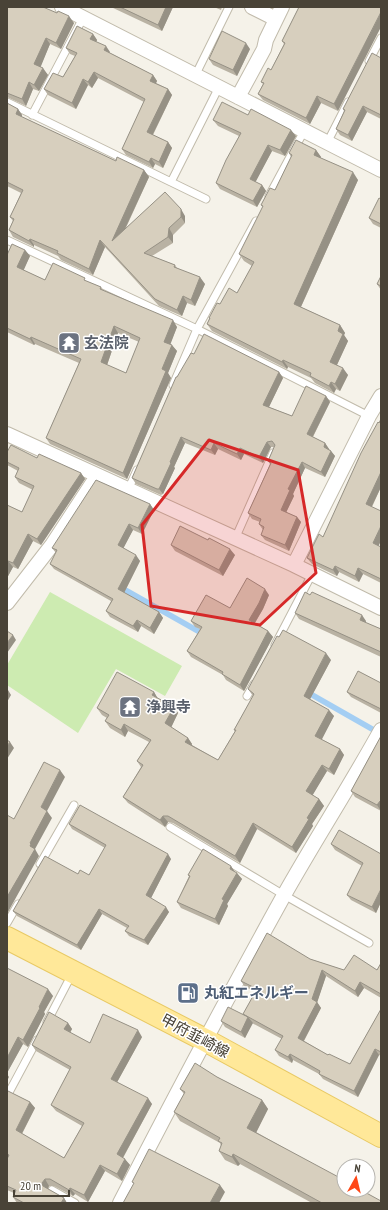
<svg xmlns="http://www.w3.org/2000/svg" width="388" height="1210" font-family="'PT Sans Narrow','Noto Sans JP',sans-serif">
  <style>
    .green { fill: #cdebb1 }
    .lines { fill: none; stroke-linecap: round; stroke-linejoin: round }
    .stream { stroke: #a4cef3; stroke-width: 5.5 }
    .service-casing { stroke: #c1bbab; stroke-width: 9 }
    .minor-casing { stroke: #c1bbab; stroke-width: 16 }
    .primary-casing { stroke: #e8c964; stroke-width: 24 }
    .service { stroke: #fff; stroke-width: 7 }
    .minor { stroke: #fff; stroke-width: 14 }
    .primary { stroke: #ffe899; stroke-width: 22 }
    .wall { fill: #b9b2a3; fill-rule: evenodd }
    .shaded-wall { fill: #969185 }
    .building { fill: #d7cfbe; stroke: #969185; fill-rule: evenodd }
    .marked { fill: #d62828; fill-opacity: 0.2; stroke: #d62828; stroke-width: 3; stroke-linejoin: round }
    .labels { text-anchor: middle; stroke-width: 3; stroke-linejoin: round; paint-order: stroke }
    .worship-label { font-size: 15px; font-weight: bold; fill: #5b616d; stroke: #fff; text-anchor: start }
    .service-label { font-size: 15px; font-weight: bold; fill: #4e5e75; stroke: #fff; text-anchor: start }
    .street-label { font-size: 15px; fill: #494337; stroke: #fff }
  </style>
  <rect width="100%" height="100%" fill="#f5f2e9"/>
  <path class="green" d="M 50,592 L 182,666 L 165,696 L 116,669 L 78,733 L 7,685 L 7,665 Z"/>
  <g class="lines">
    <path class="stream" d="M 120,587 L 205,635
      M 307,692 L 379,733"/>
    <g class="service-casing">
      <path id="service" d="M 369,61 L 381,38
        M 195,76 L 229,7
        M 7,102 L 171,182 L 219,87
        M 32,115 L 83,18
        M 327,143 L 348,102
        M 171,182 L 206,199
        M 269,196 L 304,131
        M 7,240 L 197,329 L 369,416
        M 173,385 L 197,329 L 256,221
        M 128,490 L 137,470
        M 235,539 L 273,453
        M 275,645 L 312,574
        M 247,696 L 254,684
        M 170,827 L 284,895 L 369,943
        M 40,864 L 74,805
        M 7,923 L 18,904
        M 47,1022 L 72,974
        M 7,1096 L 37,1040
        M 52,1190 L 75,1203"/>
    </g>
    <g class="minor-casing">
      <path id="minor" d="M 62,7 L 381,170
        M 252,7 L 276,19
        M 238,97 L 264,49 L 266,40 L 282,7
        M 7,434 L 294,565 L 381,608
        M 294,565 L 369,416 L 381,396
        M 7,603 L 52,545 L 97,476
        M 120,1203 C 173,1100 227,998 283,897 C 315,840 350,786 381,730"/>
    </g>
    <g class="primary-casing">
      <path id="primary" d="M 7,938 L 205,1040 L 381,1136"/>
    </g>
    <use href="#service" class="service"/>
    <use href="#minor" class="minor"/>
    <use href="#primary" class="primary"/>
  </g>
  <path class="wall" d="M 7,7 L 74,23 L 61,49 L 50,44 L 40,67 L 48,75 L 39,91 L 33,89 L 26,106 L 7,97 Z
    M 111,7 L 173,7 L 162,31 Z
    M 214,7 L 222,7 L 221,10 Z
    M 299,7 L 338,111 L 321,103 L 310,124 L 263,100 L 258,94 L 263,84 L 261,82 L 271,70 L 284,44 L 282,41 Z
    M 93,34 L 97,40 L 96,42 L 110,53 L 153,75 L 157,81 L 156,83 L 168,89 L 172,95 L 153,135 L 168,142 L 172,148 L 163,168 L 155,164 L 153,168 L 126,155 L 122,149 L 144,102 L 98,78 L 92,88 L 88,85 L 76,109 L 48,95 L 44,89 L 63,77 L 75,56 L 70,54 L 66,48 Z
    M 250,49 L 237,76 L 213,65 L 209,59 Z
    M 381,58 L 381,119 L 367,112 L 352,141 L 340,135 L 336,129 L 344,111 L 343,109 Z
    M 7,103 L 18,109 L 22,115 L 22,117 L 116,161 L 144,170 L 149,177 L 125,230 L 185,216 L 185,223 L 173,235 L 173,243 L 152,256 L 175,265 L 177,268 L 205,284 L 195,306 L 187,303 L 182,316 L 159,306 L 105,247 L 93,275 L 61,260 L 58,256 L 34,245 L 34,247 L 13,237 L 9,230 L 13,221 L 10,217 L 21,193 L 7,186 Z
    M 248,115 L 296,136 L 285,156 L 272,151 L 255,182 L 262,185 L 266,191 L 257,207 L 220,189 L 216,183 L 239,136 L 218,126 L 213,120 Z
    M 316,150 L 321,157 L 321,158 L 358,180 L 301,307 L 340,325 L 345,333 L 344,335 L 348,341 L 337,365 L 348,375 L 340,391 L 336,389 L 334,393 L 315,383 L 311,378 L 288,367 L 287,369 L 212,331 L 207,324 L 209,319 L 209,318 L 220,304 L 237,293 L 252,266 L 244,261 L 239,254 L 263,207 L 261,205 L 275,190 L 291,157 L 289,153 Z
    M 381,199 L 381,228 L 373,224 L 369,218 Z
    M 25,250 L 30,256 L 23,270 L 45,280 L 88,282 L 101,287 L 103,290 L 177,327 L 170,344 L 177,351 L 168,373 L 171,378 L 127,479 L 50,444 L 46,438 L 79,363 L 35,344 L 34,345 L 7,332 L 7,255 ZM 118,333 L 139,342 L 126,373 L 107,365 Z
    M 381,276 L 381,290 L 377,284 Z
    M 194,354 L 279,372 L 283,378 L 269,407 L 292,416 L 326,396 L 330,402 L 313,437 L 325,443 L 329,449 L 335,456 L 325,477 L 305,468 L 293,494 L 294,496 L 286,512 L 297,517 L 301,522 L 289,551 L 265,540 L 261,535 L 263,530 L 259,524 L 260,522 L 252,519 L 248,513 L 270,464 L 268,461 L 274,447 L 271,447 L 263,463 L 244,454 L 241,460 L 218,449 L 215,455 L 185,443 L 174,467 L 175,468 L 163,494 L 161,495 L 136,484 L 132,478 L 177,377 Z
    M 381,419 L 381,487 L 372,507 L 379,546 L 381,547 L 381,583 L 363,574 L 359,582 L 339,572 L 337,576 L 312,564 L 307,558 L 323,537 Z
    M 7,452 L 37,458 L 81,473 L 85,479 L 41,545 L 33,541 L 18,569 L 13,567 L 7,578 L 7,505 L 22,512 L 33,490 L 19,483 L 15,477 L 18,471 L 7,465 Z
    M 150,504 L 154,510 L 142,534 L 133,530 L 123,548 L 140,561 L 124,593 L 159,612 L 163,618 L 154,634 L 141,626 L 138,632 L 110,617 L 106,611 L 111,601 L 54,569 L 50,564 L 56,553 L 52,548 Z
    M 171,545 L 235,555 L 223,576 L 175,551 Z
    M 269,595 L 263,609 L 255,623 L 268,631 L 273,637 L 244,691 L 226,680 L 223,675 L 191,657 L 187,651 L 200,629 L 195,627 L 191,621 Z
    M 295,613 L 366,621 L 366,623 L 381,629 L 381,657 L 299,619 Z
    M 331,660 L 310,699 L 334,716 L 321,739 L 340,749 L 344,755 L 334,775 L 327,771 L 312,795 L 319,799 L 324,806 L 312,824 L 313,826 L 296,853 L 257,829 L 240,863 L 173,823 L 168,822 L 165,827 L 128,803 L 123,797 L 141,767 L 137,761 L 149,742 L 128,731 L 125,737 L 110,728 L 105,721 L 107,718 L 102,715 L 97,708 L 154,692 L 158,699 L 174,707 L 178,713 L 171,727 L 188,738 L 192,744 L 192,745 L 218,760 L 235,731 L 234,730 L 253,696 L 248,689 Z
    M 381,683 L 381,713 L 351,697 L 347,692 Z
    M 381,736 L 381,811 L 355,797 L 351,791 Z
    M 69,824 L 171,859 L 151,898 L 169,912 L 148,945 L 129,936 L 125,931 L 127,928 L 102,914 L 81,950 L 17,916 L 13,911 L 78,874 L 89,875 L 105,848 L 72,829 Z
    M 331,844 L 381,854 L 381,902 L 376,913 L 351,900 L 347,895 L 362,866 L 335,850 Z
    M 235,872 L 242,879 L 227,904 L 228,906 L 219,925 L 181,908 L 177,902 L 189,876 L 188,875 Z
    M 310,959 L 344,970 L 377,970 L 381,963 L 381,998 L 364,988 L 358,997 L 326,976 L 317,1002 L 321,1008 L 304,1041 L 328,1055 L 350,1064 L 381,1009 L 381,1056 L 379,1055 L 358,1097 L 323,1079 L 319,1074 L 293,1060 L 292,1063 L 279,1056 L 275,1050 L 282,1039 L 252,1023 L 245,1038 L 225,1027 L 221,1021 L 243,1014 L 256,992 L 245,987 L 241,981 Z
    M 7,968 L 53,996 L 44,1012 L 45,1014 L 28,1047 L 23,1044 L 7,1073 Z
    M 68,1023 L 72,1029 L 70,1033 L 90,1043 L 142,1037 L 117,1082 L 152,1104 L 123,1158 L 130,1165 L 122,1181 L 105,1171 L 88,1202 L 75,1194 L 73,1196 L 54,1186 L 49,1186 L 48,1189 L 64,1198 L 67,1203 L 17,1203 L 13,1197 L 14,1193 L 7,1190 L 7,1091 L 30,1102 L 35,1108 L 22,1134 L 64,1158 L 82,1126 L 56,1111 L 51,1105 L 70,1070 L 36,1051 L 32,1045 Z
    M 217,1077 L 262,1100 L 268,1109 L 256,1132 L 381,1203 L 312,1203 L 240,1164 L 238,1166 L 225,1160 L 219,1151 L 221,1146 L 220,1143 L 180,1121 L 174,1112 L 184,1094 L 180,1089 Z"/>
  <path class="shaded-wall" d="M 166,7 L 173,7 L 162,31 L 158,25 Z
    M 381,12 L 381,27 L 338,111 L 334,104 Z
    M 69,16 L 74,23 L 61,49 L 56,43 Z
    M 93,34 L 97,40 L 95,45 L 90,39 Z
    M 46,38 L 50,44 L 39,71 L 34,64 Z
    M 246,43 L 250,49 L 237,76 L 233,70 Z
    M 106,46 L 110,52 L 108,56 L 104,50 Z
    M 43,68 L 48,75 L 39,91 L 34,85 Z
    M 94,72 L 98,78 L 92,88 L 88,82 Z
    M 153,75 L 157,81 L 154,87 L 150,81 Z
    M 83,79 L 88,85 L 76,109 L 72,103 Z
    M 29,82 L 33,89 L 26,106 L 22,99 Z
    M 168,89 L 172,95 L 151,138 L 147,132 Z
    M 317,96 L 321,103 L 310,124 L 306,118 Z
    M 363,106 L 367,112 L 352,141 L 348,135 Z
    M 18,109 L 22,115 L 21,121 L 16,114 Z
    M 291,130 L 296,136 L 285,156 L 280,150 Z
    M 168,142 L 172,148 L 163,168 L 159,162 Z
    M 268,145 L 272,151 L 254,185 L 250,179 Z
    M 316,150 L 321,157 L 319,163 L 314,155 Z
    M 151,158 L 155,164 L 153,168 L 149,162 Z
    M 144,170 L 149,177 L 116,248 L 112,241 Z
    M 353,172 L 358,180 L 299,311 L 294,304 Z
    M 262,185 L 266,191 L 257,207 L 253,201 Z
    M 181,209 L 185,216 L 185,223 L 181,217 Z
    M 169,228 L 173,235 L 173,243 L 168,237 Z
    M 30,239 L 34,245 L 34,247 L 29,241 Z
    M 100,240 L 105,247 L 93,275 L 89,269 Z
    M 25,250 L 30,256 L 22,274 L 17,267 Z
    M 200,277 L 205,284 L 195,306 L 191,300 Z
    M 183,296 L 187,303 L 182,316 L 177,310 Z
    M 173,320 L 177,327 L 169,348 L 164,342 Z
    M 340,325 L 345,333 L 344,335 L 348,341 L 335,369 L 330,362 L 338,331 Z
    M 114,326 L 118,333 L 106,368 L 101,362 Z
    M 31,337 L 35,344 L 34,345 L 30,339 Z
    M 172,345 L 177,351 L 168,373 L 171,378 L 127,479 L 123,473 L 162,369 Z
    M 283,360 L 288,367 L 287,369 L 282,362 Z
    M 343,368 L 348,375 L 340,391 L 335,384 Z
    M 279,372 L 283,378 L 267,411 L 263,405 Z
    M 331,382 L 336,389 L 334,393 L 329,386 Z
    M 326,396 L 330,402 L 311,440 L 307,434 Z
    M 181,437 L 185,443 L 174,467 L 175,468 L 163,494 L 159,489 L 170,462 Z
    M 267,442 L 271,447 L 263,463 L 259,457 Z
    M 214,443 L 218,449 L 215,455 L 211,450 Z
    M 325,443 L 329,449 L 328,452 L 324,447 Z
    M 240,448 L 244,454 L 241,460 L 237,454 Z
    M 331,451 L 335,456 L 325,477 L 321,472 Z
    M 302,462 L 305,468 L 293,494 L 294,496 L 285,515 L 281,510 L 288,489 Z
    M 381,472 L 381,487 L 370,510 L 366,504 Z
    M 81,473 L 85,479 L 41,545 L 37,539 Z
    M 150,504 L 154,510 L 142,534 L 138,528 Z
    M 297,517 L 301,522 L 289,551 L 285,545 Z
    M 129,524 L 133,530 L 122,551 L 118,545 Z
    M 381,526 L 381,541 L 377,549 L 373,543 Z
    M 28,534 L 33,541 L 18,569 L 13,563 Z
    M 230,549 L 235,555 L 223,576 L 219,570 Z
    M 136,555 L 140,561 L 123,595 L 118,589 Z
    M 8,561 L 13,567 L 7,578 L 7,563 Z
    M 335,566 L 339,572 L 337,576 L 333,570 Z
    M 358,568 L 363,574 L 359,582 L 355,576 Z
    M 265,589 L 269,595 L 263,609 L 253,626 L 249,620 Z
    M 159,612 L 163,618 L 154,634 L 150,628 Z
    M 362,615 L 366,621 L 364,626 L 360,620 Z
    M 137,620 L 141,626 L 138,632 L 133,626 Z
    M 268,631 L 273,637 L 244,691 L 240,685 Z
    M 13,635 L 16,640 L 7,653 L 7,643 Z
    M 326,653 L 331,660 L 308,703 L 304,696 Z
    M 8,690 L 11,695 L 7,702 L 7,692 Z
    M 154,692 L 158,699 L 152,695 Z
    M 174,707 L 178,713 L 170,730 L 165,723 Z
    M 329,710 L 334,716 L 320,743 L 315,736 Z
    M 124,724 L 128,731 L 125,737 L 121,730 Z
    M 188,738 L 192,744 L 190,748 L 185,742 Z
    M 10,742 L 14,748 L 7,759 L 7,746 Z
    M 340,749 L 344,755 L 334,775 L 329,769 Z
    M 322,765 L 327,771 L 311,798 L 306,791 Z
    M 60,770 L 65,777 L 47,811 L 52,818 L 35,849 L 39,856 L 8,912 L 7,910 L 7,897 L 30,846 L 30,843 L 41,807 Z
    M 319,799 L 324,806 L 312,824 L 313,826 L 296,853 L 292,847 L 307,818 Z
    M 380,801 L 381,802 L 381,811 L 377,805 Z
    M 163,816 L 168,822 L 165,827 L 160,820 Z
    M 253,823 L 257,829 L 240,863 L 235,856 Z
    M 168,854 L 171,859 L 150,900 L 146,895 Z
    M 231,866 L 235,872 L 230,869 Z
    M 237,873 L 242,879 L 227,904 L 228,906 L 219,925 L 215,919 L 222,899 Z
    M 381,889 L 381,902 L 376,913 L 372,907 Z
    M 166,907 L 169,912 L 148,945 L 144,940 Z
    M 99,909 L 102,914 L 81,950 L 77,945 Z
    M 322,970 L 326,976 L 317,1003 L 317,1002 L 321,1008 L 302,1044 L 298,1038 Z
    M 360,982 L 364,988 L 358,997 L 355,991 Z
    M 48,989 L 53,996 L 44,1012 L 45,1014 L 28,1047 L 23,1040 L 39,1007 Z
    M 248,1017 L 253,1023 L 245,1038 L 241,1032 Z
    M 68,1023 L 72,1029 L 68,1036 L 64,1029 Z
    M 138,1030 L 142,1037 L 115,1086 L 111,1079 Z
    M 18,1037 L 23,1044 L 7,1073 L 7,1058 Z
    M 375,1049 L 379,1055 L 358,1097 L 354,1091 Z
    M 290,1054 L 293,1060 L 292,1063 L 288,1057 Z
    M 7,1074 L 9,1077 L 7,1081 Z
    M 148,1098 L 152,1104 L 121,1161 L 117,1154 Z
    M 262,1100 L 268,1109 L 254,1137 L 247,1128 Z
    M 30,1102 L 35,1108 L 20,1137 L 16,1130 Z
    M 233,1154 L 240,1164 L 238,1166 L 232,1157 Z
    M 125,1159 L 130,1165 L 122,1181 L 117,1174 Z
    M 100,1165 L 105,1171 L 88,1202 L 84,1195 Z
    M 45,1179 L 49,1186 L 47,1190 L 43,1186 L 42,1183 Z
    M 220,1185 L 225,1192 L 219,1203 L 210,1203 Z
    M 70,1188 L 75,1194 L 73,1196 L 69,1190 Z
    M 64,1198 L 67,1203 L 61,1203 Z"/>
  <path class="building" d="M 7,7 L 43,7 L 57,13 L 58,11 L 69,16 L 56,43 L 46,38 L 34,64 L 43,68 L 34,85 L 29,82 L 22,99 L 7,93 Z
    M 120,7 L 166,7 L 158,25 Z
    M 299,7 L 324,7 L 325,8 L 326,7 L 381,7 L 381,12 L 334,104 L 317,96 L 306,118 L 258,94 L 264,83 L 261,82 L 268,68 L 271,70 L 285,43 L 282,41 Z
    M 77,26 L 93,34 L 90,39 L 106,46 L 104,50 L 153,75 L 150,81 L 168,89 L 147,132 L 168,142 L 159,162 L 151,158 L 149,162 L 122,149 L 145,99 L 94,72 L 88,82 L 83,79 L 72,103 L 44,89 L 53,73 L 63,77 L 77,53 L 66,48 Z
    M 222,31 L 246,43 L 233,70 L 209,59 Z
    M 372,53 L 381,58 L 381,115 L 363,106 L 348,135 L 336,129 L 345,110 L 343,109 Z
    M 222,102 L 248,115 L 251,109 L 291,130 L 280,150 L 268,145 L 250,179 L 262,185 L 253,201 L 216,183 L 226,160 L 241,133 L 213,120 Z
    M 7,103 L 18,109 L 16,114 L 116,161 L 117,157 L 144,170 L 112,241 L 165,192 L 181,209 L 181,217 L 169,228 L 168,237 L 144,253 L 175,265 L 174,267 L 200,277 L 191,300 L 183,296 L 177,310 L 155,299 L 100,240 L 89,269 L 57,253 L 58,251 L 30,239 L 29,241 L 9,230 L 14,219 L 10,217 L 23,190 L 7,182 Z
    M 296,140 L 316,150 L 314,155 L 353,172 L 294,304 L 340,325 L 338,331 L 343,334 L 330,362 L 343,368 L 335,384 L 331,382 L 329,386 L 310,376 L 311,373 L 283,360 L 282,362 L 207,324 L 210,318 L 209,318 L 217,303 L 220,304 L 229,288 L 237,293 L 254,262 L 239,254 L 263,206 L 261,205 L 270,188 L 275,190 L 292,155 L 289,153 Z
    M 379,198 L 381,199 L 381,224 L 369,218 Z
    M 12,244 L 25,250 L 17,267 L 45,280 L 53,263 L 85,278 L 84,280 L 101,287 L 100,289 L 173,320 L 164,342 L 172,345 L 162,369 L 166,371 L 123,473 L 46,438 L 81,359 L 31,337 L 30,339 L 7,328 L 7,255 ZM 114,326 L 140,338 L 126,373 L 101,362 Z
    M 381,276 L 381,286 L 377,284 Z
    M 204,334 L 279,372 L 263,405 L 292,416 L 306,386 L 326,396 L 307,434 L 325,443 L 324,447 L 331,451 L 321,472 L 302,462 L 288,489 L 290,490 L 281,510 L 297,517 L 285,545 L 261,535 L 264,527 L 259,524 L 261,519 L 248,513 L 271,463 L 268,461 L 275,445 L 272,441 L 267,442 L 259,457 L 240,448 L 237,454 L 214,443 L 211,450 L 181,437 L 170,462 L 171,463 L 159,489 L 157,489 L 132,478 L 176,377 L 177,377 L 191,353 L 194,354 Z
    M 381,419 L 381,472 L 366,504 L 381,511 L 381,526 L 373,543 L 381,547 L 381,579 L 358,568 L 355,576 L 335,566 L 333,570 L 307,558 L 319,534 L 323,537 L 361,453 L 378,422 L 379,423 Z
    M 11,445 L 37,458 L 39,454 L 81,473 L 37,539 L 28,534 L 13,563 L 8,561 L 7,563 L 7,505 L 22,512 L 34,486 L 15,477 L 19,468 L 7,462 L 7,452 Z
    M 96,480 L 150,504 L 138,528 L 129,524 L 118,545 L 136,555 L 118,589 L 159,612 L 150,628 L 137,620 L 133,626 L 106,611 L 113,599 L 50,564 L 57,550 L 52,548 Z
    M 180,526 L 208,540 L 209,538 L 230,549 L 219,570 L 171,545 Z
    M 247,578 L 265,589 L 259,603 L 249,620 L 268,631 L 240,685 L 222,674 L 223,672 L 187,651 L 202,627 L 191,621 L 206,595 L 230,608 Z
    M 305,592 L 310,595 L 312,592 L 362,615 L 360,620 L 381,629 L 381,652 L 295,613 Z
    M 283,630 L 326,653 L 304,696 L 329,710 L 315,736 L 340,749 L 329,769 L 322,765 L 306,791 L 319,799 L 307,818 L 309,819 L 292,847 L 253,823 L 235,856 L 168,816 L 163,816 L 160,820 L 123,797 L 143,765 L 137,761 L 151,740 L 124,724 L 121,730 L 105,721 L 109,715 L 97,708 L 117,672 L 154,692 L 152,695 L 174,707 L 165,723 L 188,738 L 185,742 L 218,760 L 236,730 L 234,730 L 254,694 L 248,689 L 277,636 L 279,637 Z
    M 7,631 L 13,635 L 7,643 Z
    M 358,671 L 381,683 L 381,709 L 347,692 Z
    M 381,736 L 381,801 L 380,801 L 377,805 L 351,791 Z
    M 7,740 L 10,742 L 7,746 Z
    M 44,762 L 60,770 L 41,807 L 47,811 L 30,843 L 31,844 L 30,846 L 35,849 L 7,897 L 7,815 L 14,819 Z
    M 80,805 L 168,854 L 146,895 L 166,907 L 144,940 L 125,931 L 129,926 L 99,909 L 77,945 L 13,911 L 45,856 L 78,874 L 80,870 L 89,875 L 106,845 L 69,824 Z
    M 339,830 L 381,854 L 381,889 L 372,907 L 347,895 L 363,863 L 331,844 Z
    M 203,849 L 231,866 L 230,869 L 237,873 L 222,899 L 224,900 L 215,919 L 177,902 L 190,876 L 188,875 Z
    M 267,933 L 310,959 L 344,970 L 354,955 L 377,970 L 381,963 L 381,994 L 360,982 L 355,991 L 322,970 L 312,999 L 317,1002 L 298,1038 L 328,1055 L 329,1054 L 350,1064 L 381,1009 L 381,1052 L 375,1049 L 354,1091 L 319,1074 L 320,1071 L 290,1054 L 288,1057 L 275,1050 L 283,1036 L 243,1014 L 257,989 L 241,981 Z
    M 7,968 L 48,989 L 39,1007 L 40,1008 L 23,1040 L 18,1037 L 7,1058 Z
    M 228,1007 L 248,1017 L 241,1032 L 221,1021 Z
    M 49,1012 L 68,1023 L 64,1029 L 90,1043 L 103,1014 L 138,1030 L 111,1079 L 148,1098 L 117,1154 L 125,1159 L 117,1174 L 100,1165 L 84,1195 L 70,1188 L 69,1190 L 50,1179 L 45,1179 L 42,1183 L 43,1186 L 64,1198 L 61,1203 L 24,1203 L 13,1197 L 16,1190 L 7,1186 L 7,1159 L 9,1155 L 7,1154 L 7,1091 L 8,1091 L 30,1102 L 16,1130 L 64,1158 L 84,1123 L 51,1105 L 71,1067 L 32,1045 Z
    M 195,1063 L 217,1077 L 262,1100 L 247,1128 L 344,1180 L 344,1190 L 361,1190 L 381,1201 L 381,1203 L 322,1203 L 233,1154 L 232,1157 L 219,1151 L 222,1143 L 218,1141 L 220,1138 L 174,1112 L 185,1092 L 180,1089 Z
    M 149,1149 L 220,1185 L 210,1203 L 123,1203 L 134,1183 L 132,1182 Z"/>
  <path class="marked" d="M 209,440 L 298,470 L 316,573 L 260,625 L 151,606 L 142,525 Z"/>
  <defs>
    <g id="temple-square" transform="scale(1.15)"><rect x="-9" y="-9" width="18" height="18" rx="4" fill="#6b7280" stroke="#fff"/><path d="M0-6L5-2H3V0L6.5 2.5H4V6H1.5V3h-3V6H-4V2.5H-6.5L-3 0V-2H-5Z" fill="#fff"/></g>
    <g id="fuel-square" transform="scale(1.15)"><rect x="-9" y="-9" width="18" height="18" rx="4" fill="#5c6f8a" stroke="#fff"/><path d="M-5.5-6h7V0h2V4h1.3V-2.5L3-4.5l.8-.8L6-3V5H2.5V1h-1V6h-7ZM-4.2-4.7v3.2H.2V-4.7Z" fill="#fff"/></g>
  </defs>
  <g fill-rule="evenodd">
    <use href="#temple-square" x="69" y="343"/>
    <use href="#temple-square" x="130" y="707"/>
    <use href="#fuel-square" x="188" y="993"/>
  </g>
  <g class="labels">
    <g class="worship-label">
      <text x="84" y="348">玄法院</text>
      <text x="146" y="712">浄興寺</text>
    </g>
    <g class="service-label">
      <text x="204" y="998">丸紅エネルギー</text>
    </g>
    <g class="street-label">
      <text transform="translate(195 1036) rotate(28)" y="5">甲府韮崎線</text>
    </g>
  </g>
  <rect width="388" height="1210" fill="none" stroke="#494337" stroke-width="16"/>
  <g transform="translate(356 1178) rotate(8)"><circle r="19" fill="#ffffff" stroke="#b6b4af"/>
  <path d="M0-3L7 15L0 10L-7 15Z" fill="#ff4817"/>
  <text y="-6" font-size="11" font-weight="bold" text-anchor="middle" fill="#494337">N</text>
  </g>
  <path d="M14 1190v6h55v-6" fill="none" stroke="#494337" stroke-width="2"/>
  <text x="20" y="1190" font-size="12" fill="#494337" stroke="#ffffff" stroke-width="3" paint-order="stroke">20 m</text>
</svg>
